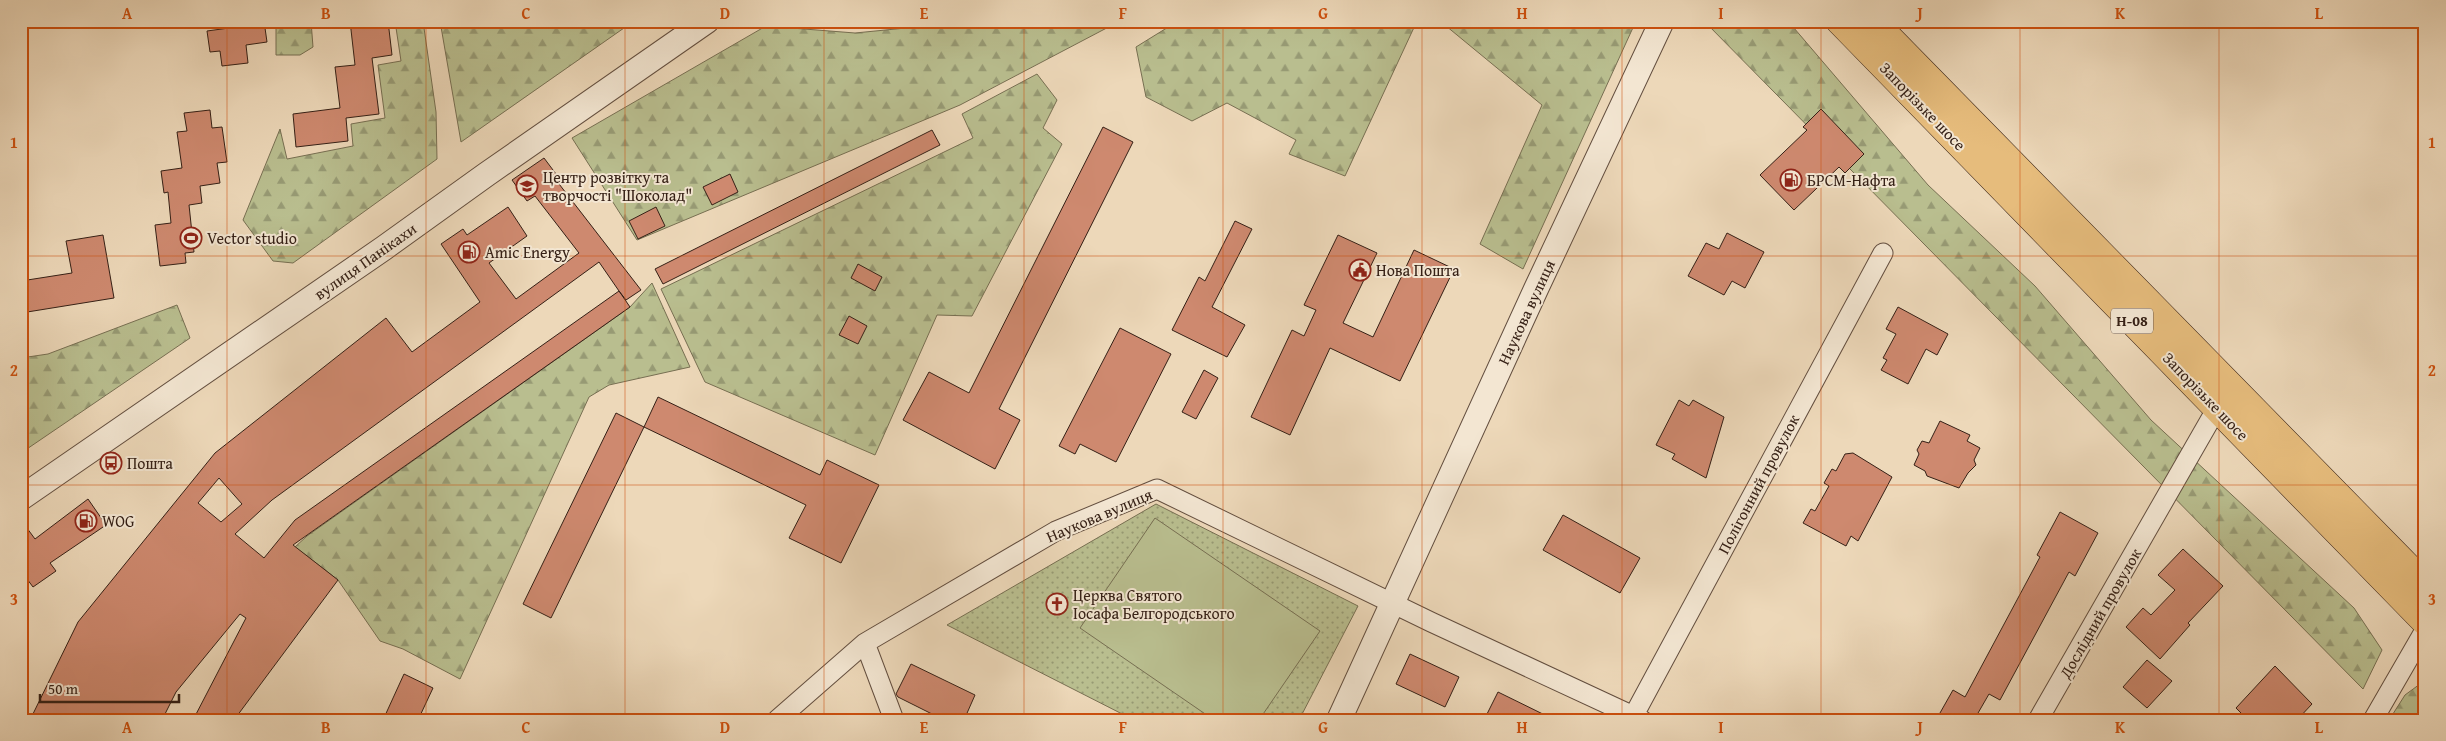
<svg xmlns="http://www.w3.org/2000/svg" width="2446" height="741" font-family="'Gentium Book Plus',serif">
  <style>
    .grass { fill: url(#grass-dots); stroke: #776f52 }
    .forest { fill: url(#forest-firs); stroke: #776f52 }
    .park { fill: #b9be8f; stroke: #776f52 }
    .building { fill: #ce896f; stroke: #352016; fill-rule: evenodd }
    .lines { fill: none; stroke-linecap: round; stroke-linejoin: round }
    .minor-casing { stroke: #634e3f; stroke-width: 21 }
    .tertiary-casing { stroke: #634e3f; stroke-width: 26 }
    .primary-casing { stroke: #352016; stroke-width: 29 }
    .minor { stroke: #f3e6d2; stroke-width: 19 }
    .tertiary { stroke: #f3e6d2; stroke-width: 24 }
    .primary { stroke: #e6bc7c; stroke-width: 28 }
    .grid { fill: none; stroke: #cd500e; stroke-width: 1; stroke-opacity: 0.55 }
    .labels { text-anchor: middle; stroke-width: 4; stroke-linejoin: round; paint-order: stroke }
    .shield { fill: #f3e6d2; stroke: #6e5b4e; stroke-width: 1 }
    .shield-label { font-size: 15px; font-weight: bold; fill: #352016 }
    .street-label { font-size: 16px; fill: #352016; stroke: #f3e6d2 }
    .poi-label { font-size: 16px; fill: #352016; stroke: #f3e6d2; text-anchor: start }
    .neatline { fill: none; stroke: #cd500e; stroke-width: 2 }
    .grid-label { font-size: 16px; text-anchor: middle; font-weight: bold; fill: #cd500e }
  </style>
  <defs>
    <pattern id="grass-dots" width="8" height="8" patternUnits="userSpaceOnUse" patternTransform="scale(1.25)"><rect width="8" height="8" fill="#b9be8f"/><path d="M2 2h.1M6 6h.1" fill="none" stroke="#979a74" stroke-width="1.8" stroke-linecap="round"/></pattern>
    <pattern id="forest-firs" width="22" height="20" patternUnits="userSpaceOnUse" patternTransform="scale(1.25)"><rect width="22" height="20" fill="#b9be8f"/><path d="M5 1l3.5 6h-7zM16 11l3.5 6h-7z" fill="#979a74"/></pattern>
  </defs>
  <rect width="100%" height="100%" fill="#edd8b9"/>
  <filter id="stains"><feTurbulence type="fractalNoise" baseFrequency=".004" numOctaves="4"/><feColorMatrix values="0 0 0 0 .2 0 0 0 0 .09 0 0 0 0 .02 0 0 0 .5 -.17"/></filter>
  <radialGradient id="worn" r=".72"><stop offset=".6" stop-color="#630" stop-opacity="0"/><stop offset="1" stop-color="#630" stop-opacity=".3"/></radialGradient>
  <path class="grass" d="M 1156,504 L 1358,606 L 1299,720 L 1134,720 L 947,625 Z"/>
  <path class="forest" d="M 276,21 L 311,21 L 313,47 L 300,55 L 276,55 Z
    M 395,21 L 423,21 L 436,112 L 437,159 L 293,263 L 273,261 L 243,220 L 280,129 L 287,159 L 353,146 L 351,124 L 385,118 L 378,65 L 401,61 Z
    M 440,21 L 634,21 L 461,142 Z
    M 977,21 L 1120,21 L 960,105 L 637,240 L 572,138 L 766,26 L 855,33 Z
    M 1178,21 L 1417,21 L 1345,176 L 1289,154 L 1296,140 L 1227,103 L 1192,121 L 1146,97 L 1136,47 Z
    M 1440,21 L 1636,21 L 1523,269 L 1480,244 L 1542,105 Z
    M 1704,21 L 1788,21 L 1928,185 L 2035,286 L 2151,420 L 2354,608 L 2382,650 L 2363,689 Z
    M 1037,74 L 1057,100 L 1043,128 L 1062,144 L 972,316 L 937,315 L 875,455 L 705,382 L 661,289 L 973,138 L 962,114 Z
    M 652,283 L 690,367 L 609,385 L 589,397 L 460,679 L 403,649 L 380,641 L 338,580 L 295,547 L 307,536 L 630,307 Z
    M 177,305 L 190,338 L 21,453 L 21,358 L 48,354 Z
    M 2420,684 L 2425,689 L 2425,720 L 2394,720 L 2391,717 L 2405,695 Z"/>
  <path class="park" d="M 1155,518 L 1320,631 L 1259,720 L 1214,720 L 1080,628 Z"/>
  <path class="building" d="M 228,21 L 264,21 L 267,42 L 246,45 L 248,63 L 222,66 L 220,51 L 210,52 L 207,31 L 229,28 Z
    M 350,21 L 388,21 L 392,55 L 372,58 L 379,114 L 346,118 L 348,141 L 296,147 L 293,114 L 340,108 L 335,67 L 355,65 Z
    M 1821,109 L 1864,154 L 1845,173 L 1839,167 L 1794,210 L 1760,175 L 1807,130 L 1803,127 Z
    M 210,110 L 212,128 L 222,127 L 227,162 L 217,163 L 220,183 L 200,186 L 202,203 L 189,205 L 194,252 L 185,253 L 186,263 L 160,266 L 155,225 L 171,223 L 168,192 L 164,193 L 161,171 L 182,168 L 177,132 L 187,131 L 184,113 Z
    M 1103,127 L 1133,142 L 999,409 L 1020,420 L 995,469 L 903,420 L 929,372 L 969,393 Z
    M 932,130 L 940,145 L 663,284 L 655,269 Z
    M 544,158 L 559,178 L 556,180 L 641,290 L 626,300 L 619,291 L 630,307 L 293,545 L 338,580 L 234,720 L 193,720 L 246,618 L 240,614 L 176,692 L 162,720 L 30,720 L 78,622 L 215,453 L 386,318 L 412,352 L 480,302 L 441,244 L 463,229 L 467,235 L 508,207 L 527,236 L 489,263 L 516,299 L 579,253 L 535,196 L 527,201 L 512,180 ZM 599,262 L 619,291 L 295,520 L 264,558 L 235,534 L 272,500 ZM 219,478 L 242,504 L 221,522 L 198,503 Z
    M 730,174 L 738,192 L 712,205 L 703,187 Z
    M 656,207 L 665,226 L 638,239 L 629,221 Z
    M 1235,221 L 1252,229 L 1212,307 L 1245,325 L 1227,357 L 1172,330 L 1199,277 L 1205,281 Z
    M 1727,233 L 1764,252 L 1745,288 L 1732,281 L 1724,295 L 1688,276 L 1706,243 L 1719,249 Z
    M 103,235 L 114,298 L 21,313 L 21,281 L 72,273 L 66,241 Z
    M 1338,235 L 1377,253 L 1343,323 L 1373,337 L 1414,250 L 1454,269 L 1400,381 L 1330,348 L 1290,435 L 1251,417 L 1292,330 L 1304,336 L 1316,310 L 1304,305 Z
    M 858,264 L 882,277 L 875,291 L 851,278 Z
    M 1898,307 L 1948,334 L 1937,355 L 1926,349 L 1908,384 L 1881,370 L 1887,360 L 1883,358 L 1896,334 L 1886,329 Z
    M 849,316 L 867,326 L 858,344 L 839,335 Z
    M 1120,328 L 1171,354 L 1116,462 L 1080,444 L 1075,454 L 1059,446 Z
    M 1204,370 L 1218,378 L 1196,419 L 1182,412 Z
    M 658,397 L 820,475 L 827,460 L 879,485 L 841,563 L 789,538 L 806,505 L 644,427 Z
    M 1679,400 L 1689,406 L 1693,400 L 1724,417 L 1706,478 L 1672,459 L 1675,454 L 1656,445 Z
    M 616,413 L 644,427 L 551,618 L 523,604 Z
    M 1940,421 L 1970,435 L 1967,441 L 1980,448 L 1974,460 L 1976,465 L 1968,473 L 1959,488 L 1927,476 L 1925,471 L 1914,465 L 1919,454 L 1917,450 L 1922,441 L 1929,443 Z
    M 1853,453 L 1892,477 L 1858,541 L 1851,536 L 1846,546 L 1803,523 L 1811,509 L 1815,511 L 1829,486 L 1824,483 L 1832,469 L 1836,471 L 1845,454 Z
    M 88,499 L 106,525 L 50,563 L 56,571 L 33,587 L 21,571 L 21,520 L 35,539 Z
    M 2060,512 L 2098,533 L 2075,576 L 2069,572 L 2000,700 L 1989,694 L 1974,720 L 1936,720 L 1953,690 L 1965,697 L 2040,557 L 2037,555 Z
    M 1563,515 L 1640,558 L 1620,593 L 1543,550 Z
    M 2183,549 L 2223,586 L 2188,623 L 2190,625 L 2160,659 L 2126,627 L 2143,608 L 2151,615 L 2175,590 L 2158,575 Z
    M 1410,654 L 1459,677 L 1445,707 L 1396,684 Z
    M 2147,660 L 2172,681 L 2147,708 L 2123,687 Z
    M 911,664 L 975,695 L 964,720 L 944,720 L 898,697 L 896,694 Z
    M 2275,666 L 2312,704 L 2297,720 L 2248,720 L 2236,708 Z
    M 404,674 L 433,688 L 418,720 L 383,720 Z
    M 1498,692 L 1555,720 L 1484,720 Z"/>
  <g class="lines">
    <g class="minor-casing">
      <path id="minor" d="M 865,643 L 894,720
        M 1634,715 L 1883,253
        M 777,720 L 865,643 L 1056,531 L 1157,489 L 1431,622 L 1642,720
        M 2038,720 L 2217,408
        M 2373,720 L 2425,630"/>
    </g>
    <g class="tertiary-casing">
      <path id="tertiary" d="M 21,498 L 384,248 L 487,174 L 707,21
        M 1339,720 L 1536,289 L 1662,21"/>
    </g>
    <g class="primary-casing">
      <path id="primary" d="M 1840,21 L 2425,621
        M 1872,21 L 2425,585"/>
    </g>
    <use href="#minor" class="minor"/>
    <use href="#tertiary" class="tertiary"/>
    <use href="#primary" class="primary"/>
  </g>
  <path class="grid" d="M 227,21 L 227,720M 426,21 L 426,720M 625,21 L 625,720M 824,21 L 824,720M 1024,21 L 1024,720M 1223,21 L 1223,720M 1422,21 L 1422,720M 1622,21 L 1622,720M 1821,21 L 1821,720M 2020,21 L 2020,720M 2219,21 L 2219,720M 21,256 L 2425,256M 21,485 L 2425,485"/>
  <defs>
    <g id="fuel-ring" transform="scale(1.125)"><circle r="9.5" fill="#f3e6d2" stroke="#8f2418" stroke-width="1.5"/><path d="M-5.5-6h7V0h2V4h1.3V-2.5L3-4.5l.8-.8L6-3V5H2.5V1h-1V6h-7ZM-4.2-4.7v3.2H.2V-4.7Z" fill="#8f2418"/></g>
    <g id="school-ring" transform="scale(1.125)"><circle r="9.5" fill="#f3e6d2" stroke="#8f2418" stroke-width="1.5"/><path d="M0-5L7-2L0 1L-7-2ZM-4 1L0 2.5L4 1V4Q0 6-4 4Z" fill="#8f2418"/></g>
    <g id="stadium-ring" transform="scale(1.125)"><circle r="9.5" fill="#f3e6d2" stroke="#8f2418" stroke-width="1.5"/><path d="M0-5a6.5 5 0 1 0 0 10a6.5 5 0 1 0 0-10ZM-3.5-1.8h7v3.6h-7Z" fill="#8f2418"/></g>
    <g id="civic-ring" transform="scale(1.125)"><circle r="9.5" fill="#f3e6d2" stroke="#8f2418" stroke-width="1.5"/><path d="M-.6-6.5H3V-4.5H.6V-3L4-1V1h2V6H-6V1h2V-1L-.6-3ZM-1.2 2.5V6h2.4V2.5Z" fill="#8f2418"/></g>
    <g id="bus-ring" transform="scale(1.125)"><circle r="9.5" fill="#f3e6d2" stroke="#8f2418" stroke-width="1.5"/><path d="M-5-6H5V4H4V6H2V4H-2V6H-4V4H-5ZM-3.5-4V0h7V-4ZM-3.5 1.2v1.5H-2V1.2ZM2 1.2v1.5H3.5V1.2Z" fill="#8f2418"/></g>
    <g id="church-ring" transform="scale(1.125)"><circle r="9.5" fill="#f3e6d2" stroke="#8f2418" stroke-width="1.5"/><path d="M-1.2-6h2.4v3.5h3.3v2.4h-3.3V6h-2.4V-.1h-3.3v-2.4h3.3Z" fill="#8f2418"/></g>
  </defs>
  <g fill-rule="evenodd">
    <use href="#fuel-ring" x="1791" y="180"/>
    <use href="#school-ring" x="527" y="186"/>
    <use href="#stadium-ring" x="191" y="238"/>
    <use href="#fuel-ring" x="469" y="252"/>
    <use href="#civic-ring" x="1360" y="270"/>
    <use href="#bus-ring" x="111" y="463"/>
    <use href="#fuel-ring" x="86" y="521"/>
    <use href="#church-ring" x="1057" y="604"/>
  </g>
  <g class="labels">
    <rect class="shield" x="2111" y="308.5" width="42" height="25" rx="4"/>
    <g class="shield-label">
      <text x="2132" y="326">Н-08</text>
    </g>
    <g class="street-label">
      <text transform="translate(1923 106) rotate(46)" y="6">Запорізьке шосе</text>
      <text transform="translate(365 261) rotate(-35)" y="6">вулиця Панікахи</text>
      <text transform="translate(1526 312) rotate(-65)" y="6">Наукова вулиця</text>
      <text transform="translate(2206 396) rotate(46)" y="6">Запорізьке шосе</text>
      <text transform="translate(1758 484) rotate(-62)" y="6">Полігонний провулок</text>
      <text transform="translate(1099 515) rotate(-23)" y="6">Наукова вулиця</text>
      <text transform="translate(2100 613) rotate(-60)" y="6">Дослідний провулок</text>
    </g>
    <g class="poi-label">
      <text x="543" y="183">Центр розвітку та<tspan x="543" dy="18">творчості "Шоколад"</tspan></text>
      <text x="1807" y="186">БРСМ-Нафта</text>
      <text x="207" y="244">Vector studio</text>
      <text x="485" y="258">Amic Energy</text>
      <text x="1376" y="276">Нова Пошта</text>
      <text x="127" y="469">Пошта</text>
      <text x="102" y="527">WOG</text>
      <text x="1073" y="601">Церква Святого<tspan x="1073" dy="18">Іосафа Белгородського</tspan></text>
    </g>
  </g>
  <rect width="2446" height="741" fill="none" stroke="#edd8b9" stroke-width="55"/>
  <path d="M40 694v8h139v-8" fill="none" stroke="#352016" stroke-width="2.5"/>
  <text x="48" y="694" font-size="15" fill="#352016" stroke="#f3e6d2" stroke-width="4" paint-order="stroke">50 m</text>
  <rect x="28" y="28" width="2390" height="686" class="neatline"/>
  <g class="grid-label">
    <text x="127" y="19">A</text>
    <text x="326" y="19">B</text>
    <text x="526" y="19">C</text>
    <text x="725" y="19">D</text>
    <text x="924" y="19">E</text>
    <text x="1123" y="19">F</text>
    <text x="1323" y="19">G</text>
    <text x="1522" y="19">H</text>
    <text x="1721" y="19">I</text>
    <text x="1920" y="19">J</text>
    <text x="2120" y="19">K</text>
    <text x="2319" y="19">L</text>
    <text x="14" y="148">1</text>
    <text x="2432" y="148">1</text>
    <text x="14" y="376">2</text>
    <text x="2432" y="376">2</text>
    <text x="14" y="605">3</text>
    <text x="2432" y="605">3</text>
    <text x="127" y="733">A</text>
    <text x="326" y="733">B</text>
    <text x="526" y="733">C</text>
    <text x="725" y="733">D</text>
    <text x="924" y="733">E</text>
    <text x="1123" y="733">F</text>
    <text x="1323" y="733">G</text>
    <text x="1522" y="733">H</text>
    <text x="1721" y="733">I</text>
    <text x="1920" y="733">J</text>
    <text x="2120" y="733">K</text>
    <text x="2319" y="733">L</text>
  </g>
  <rect width="100%" height="100%" filter="url(#stains)"/>
  <rect width="100%" height="100%" fill="url(#worn)"/>
</svg>
